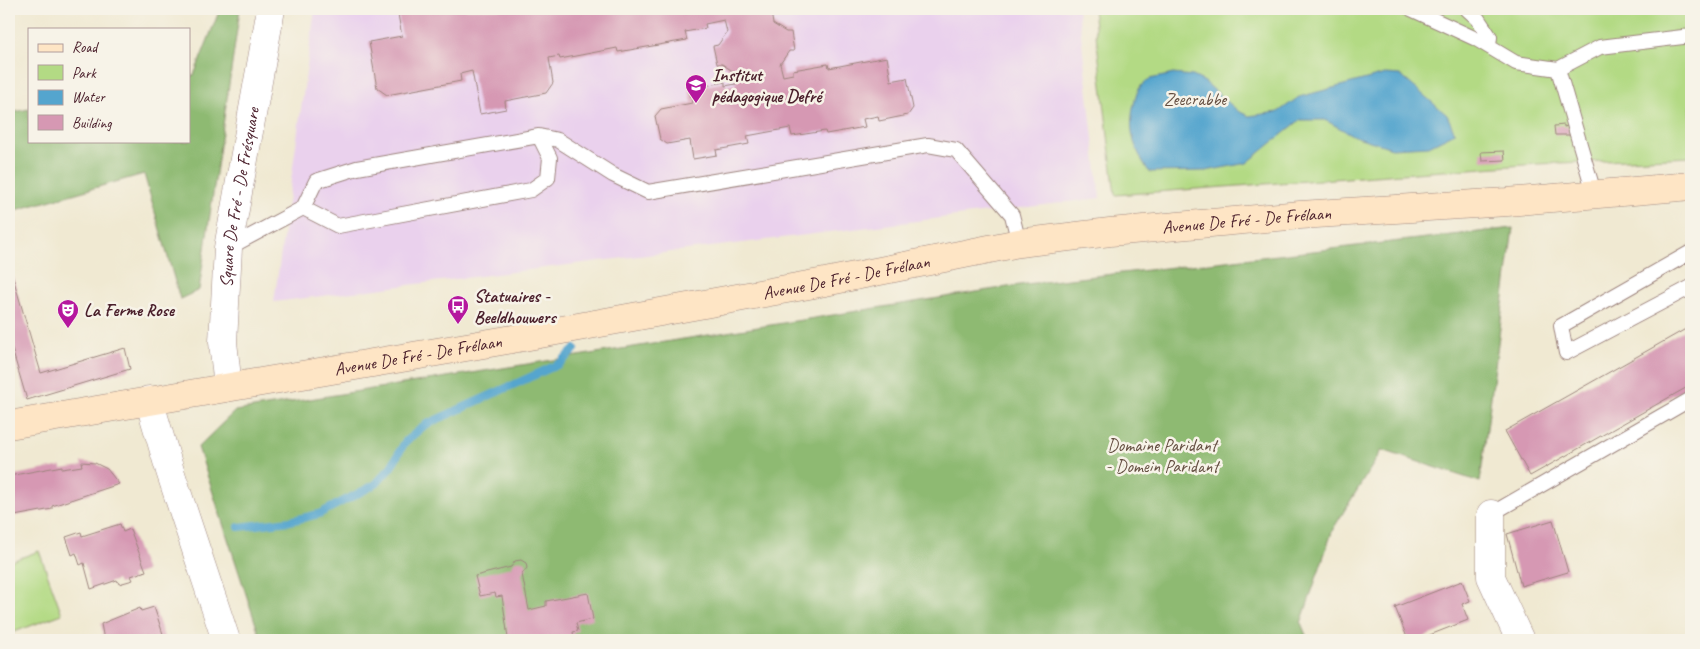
<svg xmlns="http://www.w3.org/2000/svg" width="1700" height="649" font-family="Caveat,sans-serif">
  <style>
    .built { fill: #ead1ed }
    .green { fill: #b3da84; stroke: #7e7c58 }
    .forest { fill: #8eba72; stroke: #6c6c4e }
    .water { fill: #54a5ce; stroke: #4f627c }
    .lines { fill: none; stroke-linecap: round; stroke-linejoin: round }
    .stream { stroke: #54a5ce; stroke-width: 8 }
    .building { fill: #d698b3 }
    .lane-casing { stroke: #9d847e; stroke-width: 16 }
    .street-casing { stroke: #9d847e; stroke-width: 29 }
    .secondary-casing { stroke: #9d847e; stroke-width: 29 }
    .lane { stroke: #fff; stroke-width: 14 }
    .street { stroke: #fff; stroke-width: 28 }
    .secondary { stroke: #fee5c5; stroke-width: 28 }
    .labels { text-anchor: middle; stroke-width: 5; stroke-linejoin: round; paint-order: stroke }
    .poi-label { font-size: 18px; font-weight: bold; fill: #4a1f2b; stroke: #f7f3e8; text-anchor: start }
    .park-label { font-size: 18px; fill: #644e41; stroke: #f7f3e8 }
    .street-label { font-size: 18px; fill: #4a1f2b; stroke: #f7f3e8 }
  </style>
  <rect width="100%" height="100%" fill="#f7f3e8"/>
  <filter id="ink" filterUnits="userSpaceOnUse"><feTurbulence type="fractalNoise" baseFrequency=".02" numOctaves="2"/><feDisplacementMap in="SourceGraphic" scale="10" xChannelSelector="R" yChannelSelector="G"/><feConvolveMatrix kernelMatrix="1 2 1 2 8 2 1 2 1" color-interpolation-filters="sRGB"/></filter>
  <filter id="wash" filterUnits="userSpaceOnUse"><feTurbulence type="fractalNoise" baseFrequency=".0096" numOctaves="4" result="noise"/><feDisplacementMap in="SourceGraphic" scale="20" xChannelSelector="R" yChannelSelector="G"/><feGaussianBlur stdDeviation="1.12" result="paint"/><feColorMatrix in="noise" values="0 0 0 0 0 0 0 0 0 0 0 0 0 0 0 0 0 1.4 0 .05"/><feComposite in="paint" operator="in"/></filter>
  <g filter="url(#wash)">
    <rect width="100%" height="100%" fill="#f0e9d2"/>
    <path class="built" d="M 315,9 L 1078,9 L 1100,198 L 274,302 Z"/>
    <path class="green" d="M 1093,9 L 1691,9 L 1691,157 L 1538,164 L 1115,195 Z
      M 39,551 L 62,614 L 9,634 L 9,562 Z"/>
    <path class="forest" d="M 220,9 L 240,9 L 199,290 L 180,299 L 144,174 L 9,212 L 9,113 L 29,109 L 29,141 L 189,141 L 189,77 L 194,75 Z
      M 1513,228 L 1480,482 L 1382,450 L 1333,529 L 1301,623 L 1308,640 L 261,640 L 198,447 L 235,411 L 1026,284 Z"/>
    <path class="water" d="M 1173,74 L 1193,76 L 1205,82 L 1238,111 L 1249,116 L 1278,112 L 1299,97 L 1385,74 L 1400,75 L 1447,115 L 1455,133 L 1429,146 L 1392,148 L 1354,136 L 1325,120 L 1300,120 L 1247,163 L 1206,171 L 1149,172 C 1133,146 1127,130 1135,100 C 1137,91 1141,83 1150,79 C 1157,77 1166,76 1173,74 Z"/>
    <g class="lines">
      <path class="stream" d="M 239,527 L 290,521 L 319,514 L 376,484 L 391,467 L 405,442 L 425,425 L 559,364 L 575,349"/>
    </g>
    <g id="blocks">
      <path class="building" d="M 397,9 L 807,9 L 783,14 L 782,10 L 771,12 L 773,24 L 786,32 L 791,32 L 794,51 L 789,51 L 780,64 L 783,76 L 793,74 L 793,70 L 828,64 L 829,68 L 887,57 L 891,81 L 907,78 L 913,108 L 908,115 L 879,121 L 878,116 L 863,119 L 865,127 L 826,134 L 825,131 L 792,136 L 790,128 L 747,136 L 749,144 L 716,150 L 717,155 L 693,159 L 690,140 L 667,144 L 660,139 L 655,116 L 661,109 L 692,103 L 689,89 L 725,82 L 725,86 L 736,84 L 734,72 L 722,64 L 717,64 L 713,46 L 718,45 L 727,32 L 724,20 L 705,24 L 706,28 L 685,32 L 687,40 L 618,52 L 617,48 L 560,59 L 559,56 L 549,58 L 553,83 L 546,93 L 505,101 L 506,109 L 480,114 L 472,71 L 460,74 L 461,81 L 387,95 L 377,88 L 369,42 L 402,36 Z
        M 1564,125 L 1564,127 L 1568,126 L 1570,135 L 1555,135 L 1554,126 Z
        M 1504,151 L 1505,160 L 1482,161 L 1481,152 Z
        M 9,264 L 41,373 L 125,348 L 130,369 L 27,400 L 9,339 Z
        M 1691,326 L 1691,385 L 1530,476 L 1505,431 Z
        M 81,462 L 95,463 L 107,469 L 119,484 L 52,506 L 52,509 L 9,517 L 9,476 L 62,466 L 62,469 L 82,466 Z
        M 1553,520 L 1568,572 L 1521,586 L 1507,534 Z
        M 120,524 L 123,532 L 130,529 L 146,571 L 131,576 L 133,580 L 119,584 L 117,580 L 91,589 L 84,563 L 80,565 L 76,553 L 72,555 L 66,537 L 81,532 L 82,536 Z
        M 521,560 L 526,563 L 527,568 L 522,574 L 529,610 L 546,606 L 546,601 L 588,593 L 593,619 L 576,623 L 578,631 L 573,632 L 574,638 L 571,638 L 574,640 L 501,640 L 508,638 L 502,596 L 496,597 L 495,593 L 480,596 L 475,576 L 511,567 L 515,561 Z
        M 1462,581 L 1470,601 L 1462,604 L 1468,620 L 1417,640 L 1408,640 L 1395,607 Z
        M 154,607 L 165,640 L 104,640 L 101,624 L 140,608 L 141,611 Z"/>
    </g>
  </g>
  <g filter="url(#ink)">
    <use href="#blocks" fill-opacity="0" stroke="#9d847e" stroke-width="1"/>
    <g class="lines">
      <g class="lane-casing">
        <path id="lane" d="M 1411,9 L 1476,39 L 1516,63 L 1558,69 L 1595,196
          M 1467,9 L 1478,19 L 1490,37 L 1489,46
          M 1558,69 L 1600,47 L 1691,36
          M 303,208 L 338,226 L 531,190 L 548,178 L 550,158 L 539,136
          M 228,248 L 303,208 L 316,181 L 357,168 L 539,136 L 558,140 L 613,175 L 648,192 L 928,145 L 956,150 L 1012,215 L 1019,243
          M 1691,252 L 1561,326 L 1566,353 L 1691,287
          M 1491,514 L 1691,399"/>
      </g>
      <g class="street-casing">
        <g id="street">
          <path id="s1" d="M 228,387 L 223,342 L 228,248 L 271,9"/>
          <path d="M 149,400 L 170,471 L 226,640"/>
          <path d="M 1491,514 L 1491,577 L 1520,640"/>
        </g>
      </g>
      <g class="secondary-casing">
        <g id="secondary">
          <path id="s2" d="M 9,425 L 507,340 L 825,282 L 1019,243 L 1110,232 L 1300,215 L 1507,202 L 1691,186"/>
        </g>
      </g>
      <use href="#lane" class="lane"/>
      <use href="#street" class="street"/>
      <use href="#secondary" class="secondary"/>
    </g>
  </g>
  <defs>
    <g id="university-pin" transform="scale(1.125)"><path d="M0 17L-7.5 6A9.5 9.5 0 1 1 7.5 6Z" fill="#b5179e" stroke="#f7f3e8"/><path d="M0-5L7-2L0 1L-7-2ZM-4 1L0 2.5L4 1V4Q0 6-4 4Z" fill="#fff"/></g>
    <g id="bus-pin" transform="scale(1.125)"><path d="M0 17L-7.5 6A9.5 9.5 0 1 1 7.5 6Z" fill="#b5179e" stroke="#f7f3e8"/><path d="M-5-6H5V4H4V6H2V4H-2V6H-4V4H-5ZM-3.5-4V0h7V-4ZM-3.5 1.2v1.5H-2V1.2ZM2 1.2v1.5H3.5V1.2Z" fill="#fff"/></g>
    <g id="theatre-pin" transform="scale(1.125)"><path d="M0 17L-7.5 6A9.5 9.5 0 1 1 7.5 6Z" fill="#b5179e" stroke="#f7f3e8"/><path d="M-5-5.5Q0-4 5-5.5V0Q5 5 0 6Q-5 5-5 0ZM-3.3-2.5H-1v1.5H-3.3ZM1-2.5H3.3v1.5H1ZM-2.8 1Q0 5.5 2.8 1Z" fill="#fff"/></g>
  </defs>
  <g fill-rule="evenodd">
    <use href="#university-pin" x="696" y="85"/>
    <use href="#bus-pin" x="458" y="306"/>
    <use href="#theatre-pin" x="68" y="310"/>
  </g>
  <g class="labels">
    <g class="poi-label">
      <text x="712" y="81">Institut<tspan x="712" dy="21">pédagogique Defré</tspan></text>
      <text x="474" y="302">Statuaires -<tspan x="474" dy="21">Beeldhouwers</tspan></text>
      <text x="84" y="316">La Ferme Rose</text>
    </g>
    <g class="park-label">
      <text x="1195" y="105">Zeecrabbe</text>
      <text x="1162" y="451">Domaine Paridant<tspan x="1162" dy="21">- Domein Paridant</tspan></text>
    </g>
    <g class="street-label">
      <text dy="6" stroke="none"><textPath href="#s1" startOffset="191">Square De Fré - De Frésquare</textPath></text>
      <text dy="6" stroke="none"><textPath href="#s2" startOffset="1255">Avenue De Fré - De Frélaan</textPath></text>
      <text dy="6" stroke="none"><textPath href="#s2" startOffset="850">Avenue De Fré - De Frélaan</textPath></text>
      <text dy="6" stroke="none"><textPath href="#s2" startOffset="415">Avenue De Fré - De Frélaan</textPath></text>
    </g>
  </g>
  <rect width="1700" height="649" fill="none" stroke="#f7f3e8" stroke-width="30"/>
  <rect x="28" y="28" width="162" height="115" fill="#f7f3e8" stroke="#b29e9c"/>
  <rect x="38" y="44" width="25" height="8" fill="#fee5c5" stroke="#b29e9c"/>
  <text x="72" y="52" font-size="15" fill="#4a1f2b">Road</text>
  <rect x="38" y="65" width="25" height="15" fill="#b3da84" stroke="#b29e9c"/>
  <text x="72" y="78" font-size="15" fill="#4a1f2b">Park</text>
  <rect x="38" y="90" width="25" height="15" fill="#54a5ce" stroke="#b29e9c"/>
  <text x="72" y="102" font-size="15" fill="#4a1f2b">Water</text>
  <rect x="38" y="115" width="25" height="15" fill="#d698b3" stroke="#b29e9c"/>
  <text x="72" y="128" font-size="15" fill="#4a1f2b">Building</text>
</svg>
